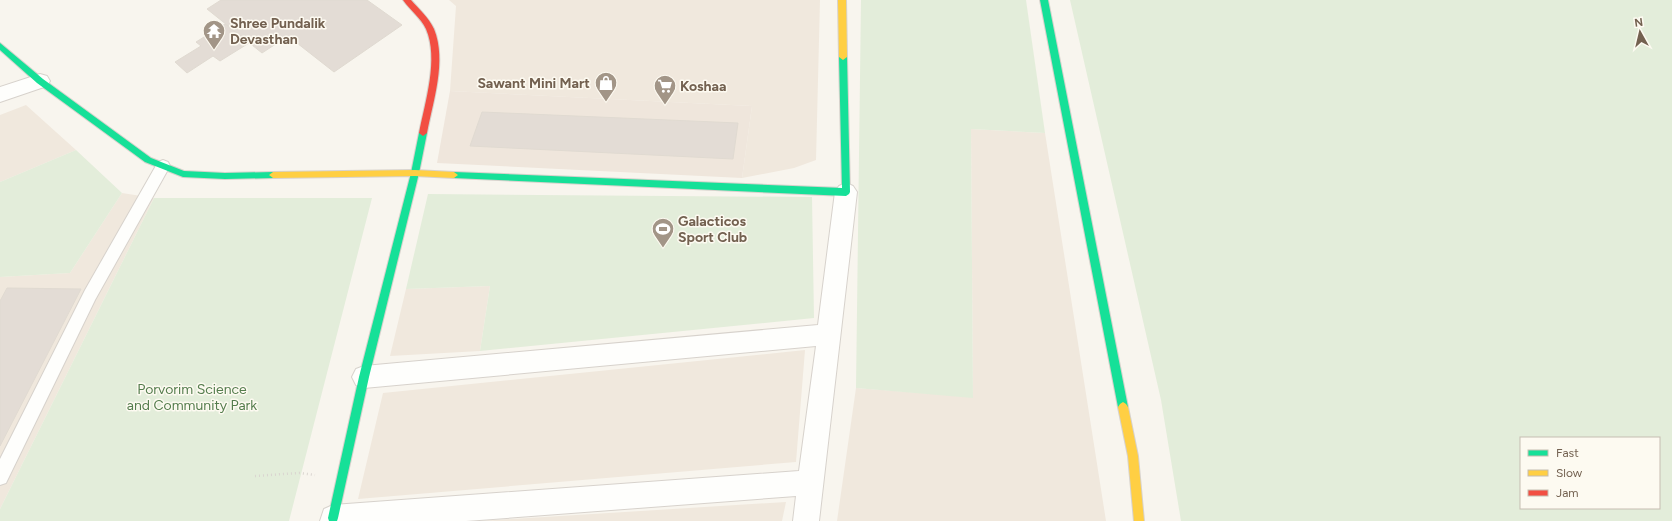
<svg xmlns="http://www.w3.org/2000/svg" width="1672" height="521" font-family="Figtree,sans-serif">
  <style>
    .residential { fill: #f0e8dd }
    .commercial { fill: #efe6dc }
    .green { fill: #e3edda; fill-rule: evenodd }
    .building { fill: #e3dcd5; stroke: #e0dad1 }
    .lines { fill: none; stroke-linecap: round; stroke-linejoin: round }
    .lane-casing { stroke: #d7d2cc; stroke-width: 2 }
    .street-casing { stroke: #d7d2cc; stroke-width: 2 }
    .fast-casing { stroke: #d7d2cc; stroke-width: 2 }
    .slow-casing { stroke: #d7d2cc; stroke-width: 2 }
    .jam-casing { stroke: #d7d2cc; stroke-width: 2 }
    .path { stroke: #dad5d0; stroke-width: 2.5; stroke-dasharray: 1 3; stroke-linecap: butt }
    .lane { fill: #fefefc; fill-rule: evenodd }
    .street { fill: #fefefc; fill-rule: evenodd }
    .fast { fill: #16e098; fill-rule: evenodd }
    .slow { fill: #ffcf43; fill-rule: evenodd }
    .jam { fill: #f24e42; fill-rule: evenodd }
    .labels { text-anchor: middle; stroke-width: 3; stroke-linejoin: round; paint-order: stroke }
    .poi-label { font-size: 14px; font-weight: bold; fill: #736150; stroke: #fdfaf1; text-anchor: start }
    .park-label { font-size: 14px; fill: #547d4d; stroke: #fdfaf1 }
  </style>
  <rect width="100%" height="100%" fill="#f8f5ee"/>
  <path class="residential" d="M 449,0 L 820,0 L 816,160 L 794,168 L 742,178 L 752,106 L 450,91 L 456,6 Z
    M 26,105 L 76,150 L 0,182 L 0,115 Z
    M 971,129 L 1045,133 L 1106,521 L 837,521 L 856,388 L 973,397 Z
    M 122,193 L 154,198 L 0,509 L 0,277 L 70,273 Z
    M 490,286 L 480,351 L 390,356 L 406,289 Z
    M 805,350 L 796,462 L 358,499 L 383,393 Z
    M 786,502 L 782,521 L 479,521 Z"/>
  <path class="commercial" d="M 450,91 L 752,106 L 742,178 L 437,163 Z"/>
  <path class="green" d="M 861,0 L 1026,0 L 1045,133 L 971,129 L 973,398 L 856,388 Z
    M 1070,0 L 1672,0 L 1672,521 L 1181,521 L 1161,400 ZM 1521,438 L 1659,438 L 1659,508 L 1521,508 Z
    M 76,150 L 122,193 L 70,273 L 0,277 L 0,182 Z
    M 428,194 L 812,197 L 814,318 L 480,351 L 490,286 L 406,289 Z
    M 154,198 L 372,198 L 289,521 L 0,521 L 0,509 Z"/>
  <path class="building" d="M 221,0 L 367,0 L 402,25 L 334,72 L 288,36 L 262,53 L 207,9 Z
    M 225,24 L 249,43 L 220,61 L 213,56 L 187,73 L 175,62 L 201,46 L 196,42 Z
    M 482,112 L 738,123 L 733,159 L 470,146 Z
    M 7,288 L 81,289 L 0,446 L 0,301 Z"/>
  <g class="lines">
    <g class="lane-casing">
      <path id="lane" d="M 163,160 L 168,162 L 170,166 L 95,300 L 6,483 L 0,485 L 0,459 L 85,290 L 158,162 Z"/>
    </g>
    <g class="street-casing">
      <path id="street" d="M 40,74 L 47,76 L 50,81 L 47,86 L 0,102 L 0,87 Z
        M 846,183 L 853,186 L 857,192 L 819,521 L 793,521 L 796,496 L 466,521 L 320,521 L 324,509 L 333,505 L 799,471 L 816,346 L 364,388 L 356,385 L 352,377 L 356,369 L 364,366 L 818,325 L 835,192 L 839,186 Z"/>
    </g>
    <g class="fast-casing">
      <path id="fast" d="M 1040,0 L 1048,0 L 1128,407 L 1126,410 L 1123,412 L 1120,410 L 1118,407 Z
        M 0,43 L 43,79 L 151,158 L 184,171 L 225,173 L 273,172 L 277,175 L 273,178 L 225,179 L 183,177 L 145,162 L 37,83 L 0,50 Z
        M 843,54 L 847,57 L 850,192 L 849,194 L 846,196 L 454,178 L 450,175 L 454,172 L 842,188 L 839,57 Z
        M 423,130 L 427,133 L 419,173 L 369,377 L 338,518 L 337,521 L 329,521 L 328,518 L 359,377 L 411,173 L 419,133 Z"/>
    </g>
    <g class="slow-casing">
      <path id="slow" d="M 838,0 L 846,0 L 847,57 L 843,60 L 839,57 Z
        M 415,170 L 454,172 L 458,175 L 454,178 L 415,176 L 273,178 L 269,175 L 273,172 Z
        M 1123,402 L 1126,404 L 1128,407 L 1138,456 L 1144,521 L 1134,521 L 1128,456 L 1118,407 L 1120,404 Z"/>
    </g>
    <g class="jam-casing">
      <path id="jam" d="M 403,0 L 411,0 C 419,9 429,18 434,29 C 447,61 433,101 427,133 L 423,136 L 419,133 C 425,102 439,59 426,29 C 421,18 410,10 403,0 Z"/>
    </g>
    <path class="path" d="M 255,476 L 299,473 L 315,475"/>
    <use href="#lane" class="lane"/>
    <use href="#street" class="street"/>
    <use href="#fast" class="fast"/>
    <use href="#slow" class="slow"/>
    <use href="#jam" class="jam"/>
  </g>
  <defs>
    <g id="temple-pin" transform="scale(1.15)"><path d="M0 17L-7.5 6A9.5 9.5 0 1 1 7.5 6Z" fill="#a29587" stroke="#fdfaf1"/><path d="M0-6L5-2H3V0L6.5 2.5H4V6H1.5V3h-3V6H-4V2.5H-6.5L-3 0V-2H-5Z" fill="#fff"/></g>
    <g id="shop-pin" transform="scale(1.15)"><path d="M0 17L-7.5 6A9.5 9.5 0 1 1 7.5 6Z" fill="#a29587" stroke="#fdfaf1"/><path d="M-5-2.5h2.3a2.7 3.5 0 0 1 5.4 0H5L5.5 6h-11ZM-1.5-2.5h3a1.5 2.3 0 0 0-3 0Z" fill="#fff"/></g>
    <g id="supermarket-pin" transform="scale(1.15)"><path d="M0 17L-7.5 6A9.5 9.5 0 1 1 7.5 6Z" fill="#a29587" stroke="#fdfaf1"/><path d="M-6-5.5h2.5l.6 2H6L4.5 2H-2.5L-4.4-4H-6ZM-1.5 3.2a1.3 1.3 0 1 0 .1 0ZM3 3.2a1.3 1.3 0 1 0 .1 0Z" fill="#fff"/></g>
    <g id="stadium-pin" transform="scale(1.15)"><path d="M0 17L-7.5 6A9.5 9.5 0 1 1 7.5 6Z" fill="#a29587" stroke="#fdfaf1"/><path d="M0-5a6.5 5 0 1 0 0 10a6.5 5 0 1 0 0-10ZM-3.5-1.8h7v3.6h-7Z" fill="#fff"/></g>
  </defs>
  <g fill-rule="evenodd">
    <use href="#temple-pin" x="214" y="31"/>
    <use href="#shop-pin" x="606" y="83"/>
    <use href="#supermarket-pin" x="665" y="86"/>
    <use href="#stadium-pin" x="663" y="229"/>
  </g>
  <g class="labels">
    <g class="poi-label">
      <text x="230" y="28">Shree Pundalik<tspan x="230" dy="16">Devasthan</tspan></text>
      <text x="590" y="88" text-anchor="end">Sawant Mini Mart</text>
      <text x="680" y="91">Koshaa</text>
      <text x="678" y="226">Galacticos<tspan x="678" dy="16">Sport Club</tspan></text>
    </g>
    <g class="park-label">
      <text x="192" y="394">Porvorim Science<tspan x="192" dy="16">and Community Park</tspan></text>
    </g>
  </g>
  <rect x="1520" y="437" width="140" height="72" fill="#fdfaf1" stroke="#c6bdb1"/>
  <rect x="1528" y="450" width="20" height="6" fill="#16e098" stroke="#c6bdb1"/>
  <text x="1556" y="457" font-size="12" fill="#736150">Fast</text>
  <rect x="1528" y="470" width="20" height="6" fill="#ffcf43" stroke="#c6bdb1"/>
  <text x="1556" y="477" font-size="12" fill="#736150">Slow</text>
  <rect x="1528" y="490" width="20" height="6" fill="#f24e42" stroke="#c6bdb1"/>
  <text x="1556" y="497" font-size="12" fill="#736150">Jam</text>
  <g transform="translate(1640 32) rotate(352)" stroke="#fdfaf1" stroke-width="3" paint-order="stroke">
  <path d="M0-3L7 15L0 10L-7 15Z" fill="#736150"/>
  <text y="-6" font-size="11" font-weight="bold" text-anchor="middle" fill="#736150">N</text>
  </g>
</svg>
